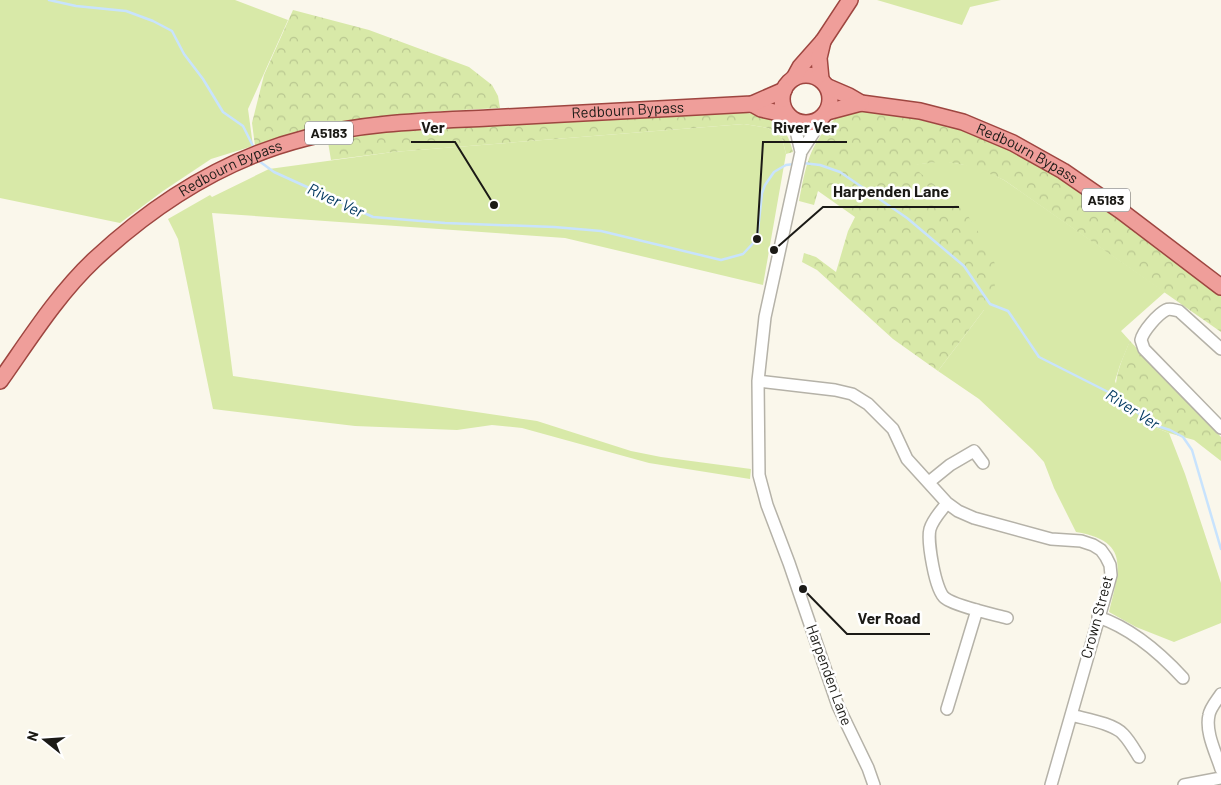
<svg xmlns="http://www.w3.org/2000/svg" width="1221" height="785" font-family="Barlow,sans-serif">
  <style>
    .grass { fill: #d8e9a8 }
    .forest { fill: url(#forest-crowns) }
    .lines { fill: none; stroke-linecap: round; stroke-linejoin: round }
    .stream { stroke: #c8e3fd; stroke-width: 2.5 }
    .minor-casing { stroke: #b5b2a8; stroke-width: 14 }
    .major-casing { stroke: #9e4640; stroke-width: 18 }
    .minor { stroke: #fff; stroke-width: 11 }
    .major { stroke: #ef9e9a; stroke-width: 15 }
    .labels { text-anchor: middle; stroke-width: 5; stroke-linejoin: round; paint-order: stroke }
    .shield { fill: #fff; stroke: #5f5f5c; stroke-width: 1 }
    .shield-label { font-size: 14px; font-weight: bold; fill: #1b1a16 }
    .street-label { font-size: 15px; fill: #1b1a16; stroke: #fff }
    .water-label { font-size: 16px; font-style: italic; fill: #073c63; stroke: #fff }
    .leader { fill: none; stroke: #1b1a16; stroke-width: 2 }
    .callout-dot { fill: #1b1a16; stroke: #fff; stroke-width: 2 }
    .callout-label { font-size: 16px; text-anchor: middle; font-weight: bold; fill: #1b1a16; stroke: #fff; stroke-width: 5; stroke-linejoin: round; paint-order: stroke }
  </style>
  <defs>
    <pattern id="forest-crowns" width="20" height="18" patternUnits="userSpaceOnUse" patternTransform="scale(1.25)"><rect width="20" height="18" fill="#d8e9a8"/><path d="M2 6a3 3 0 1 1 6 0M12 15a3 3 0 1 1 6 0" fill="none" stroke="#b9c790"/></pattern>
  </defs>
  <rect width="100%" height="100%" fill="#faf7eb"/>
  <path class="grass" d="M 0,0 L 235,0 L 288,20 L 248,109 L 253,146 L 211,159 L 163,191 L 120,223 L 0,198 Z
    M 877,0 L 1001,0 L 970,7 L 962,25 Z
    M 744,124 L 768,128 L 782,138 L 786,154 L 763,285 L 565,238 L 212,213 L 233,376 L 537,421 L 631,451 L 661,457 L 751,469 L 750,479 L 649,463 L 522,428 L 492,425 L 457,430 L 355,426 L 213,409 L 178,239 L 168,219 L 210,195 L 212,197 L 269,169 L 393,152 Z
    M 943,161 L 977,167 L 1004,180 L 1165,292 L 1121,331 L 1130,341 L 1120,365 L 1115,381 L 1129,417 L 1169,433 L 1185,474 L 1221,583 L 1221,623 L 1174,642 L 1136,627 L 1109,612 C 1119,570 1131,541 1076,532 L 1054,488 L 1044,462 L 1033,450 L 979,399 L 938,371 L 984,310 L 911,165 Z"/>
  <path class="forest" d="M 293,10 L 369,30 L 469,67 L 492,85 L 498,96 L 500,108 L 424,112 L 339,122 L 255,146 L 252,123 L 264,75 Z
    M 881,111 L 958,129 L 1010,148 L 1092,197 L 1221,294 L 1221,332 L 1004,180 C 971,165 948,157 912,166 L 965,211 L 992,254 L 997,272 L 994,290 L 984,310 L 938,371 L 893,339 L 817,270 L 802,262 L 804,253 L 816,257 L 836,272 L 848,231 L 855,217 L 818,191 L 814,205 L 799,201 C 804,175 808,148 827,128 C 830,124 834,119 838,117 C 852,111 866,112 881,111 Z
    M 720,112 C 755,113 784,111 793,152 L 786,154 L 782,138 L 768,128 L 744,124 L 393,152 L 331,160 L 328,142 L 363,134 L 470,123 Z
    M 1130,341 L 1221,437 L 1221,461 L 1194,440 L 1169,433 L 1129,417 L 1115,403 C 1115,376 1119,366 1130,341 Z"/>
  <g class="lines">
    <path class="stream" d="M 49,0 L 76,6 L 126,11 L 153,21 L 172,31 L 184,54 L 203,79 L 223,112 L 243,126 L 253,146
      M 259,161 L 274,172 L 373,217 L 445,223 L 554,227 L 601,231 L 721,260 L 743,254 L 757,239 L 762,193 L 765,185 L 774,172 L 779,169 L 786,165 L 795,164
      M 803,163 L 820,165 L 840,172 L 907,218 L 964,266 L 990,304 L 1008,311 L 1039,357 L 1122,399 L 1151,424 L 1170,430 L 1183,437 L 1192,450 L 1221,549"/>
    <g class="minor-casing">
      <path id="minor" d="M 791,118 L 796,131 L 801,152 L 765,317 L 758,381 L 759,475 L 767,505 L 789,563 L 838,706 L 868,768 L 874,785
        M 801,152 L 814,132 L 817,121
        M 1221,349 L 1179,311 C 1174,310 1170,308 1166,310 C 1158,314 1143,331 1141,340 L 1144,349 L 1221,428
        M 758,381 L 835,390 L 852,394 L 868,404 L 893,429 L 907,459 L 947,503 L 958,511 L 974,518 L 1051,539 L 1081,541 L 1093,545 L 1101,550 L 1106,557 L 1110,565 L 1111,575 L 1108,586 L 1051,785
        M 929,482 L 950,465 L 974,451 L 983,463
        M 947,503 C 941,511 933,519 930,529 C 927,540 935,591 945,598 C 955,606 992,614 1007,618
        M 1098,617 C 1131,628 1160,653 1183,678
        M 1221,694 C 1217,700 1210,708 1209,715 C 1205,732 1216,753 1221,769
        M 947,709 L 977,610
        M 1071,715 C 1085,719 1113,723 1123,734 C 1129,740 1134,749 1139,757
        M 1184,785 L 1221,778"/>
    </g>
    <g class="major-casing">
      <g id="major">
        <circle cx="806" cy="99" r="24"/>
        <path d="M 794,78 L 800,67 L 823,41 L 850,0"/>
        <path d="M 821,79 L 819,58 L 823,41"/>
        <path id="s1" d="M 828,87 L 849,96 L 861,103 L 920,111 L 963,122 L 1013,143 L 1063,171 L 1121,211 L 1221,287"/>
        <path d="M 752,104 L 761,109 L 788,115"/>
        <path d="M 827,112 L 861,103"/>
        <path id="s2" d="M 0,381 C 29,340 57,295 94,260 C 154,204 226,158 306,138 C 365,122 427,121 488,118 C 576,113 664,108 752,104 L 784,90"/>
      </g>
    </g>
    <use href="#minor" class="minor"/>
    <use href="#major" class="major"/>
  </g>
  <g class="labels">
    <g class="shield">
      <rect x="305" y="121.5" width="48" height="23" rx="4"/>
      <rect x="1082" y="188.5" width="48" height="23" rx="4"/>
    </g>
    <g class="shield-label">
      <text x="329" y="138">A5183</text>
      <text x="1106" y="205">A5183</text>
    </g>
    <g class="street-label">
      <text dy="5" stroke="none"><textPath href="#s2" startOffset="724">Redbourn Bypass</textPath></text>
      <text dy="5" stroke="none"><textPath href="#s1" startOffset="212">Redbourn Bypass</textPath></text>
      <text dy="5" stroke="none"><textPath href="#s2" startOffset="319">Redbourn Bypass</textPath></text>
      <text transform="translate(1097 617) rotate(-75)" y="5">Crown Street</text>
      <text transform="translate(829 675) rotate(70)" y="5">Harpenden Lane</text>
    </g>
    <g class="water-label">
      <text transform="translate(336 200) rotate(25)" y="6">River Ver</text>
      <text transform="translate(1133 409) rotate(33)" y="6">River Ver</text>
    </g>
  </g>
  <path class="leader" d="M494 205L455 142H411M757 239L763 142H847M774 250L823 207H959M803 589L847 634H930"/>
  <g class="callout-dot">
    <circle cx="494" cy="205" r="5"/>
    <circle cx="757" cy="239" r="5"/>
    <circle cx="774" cy="250" r="5"/>
    <circle cx="803" cy="589" r="5"/>
  </g>
  <g class="callout-label">
    <text x="433" y="133">Ver</text>
    <text x="805" y="133">River Ver</text>
    <text x="891" y="197">Harpenden Lane</text>
    <text x="889" y="624">Ver Road</text>
  </g>
  <g transform="translate(45 740) rotate(287)" stroke="#ffffff" stroke-width="4" paint-order="stroke">
  <path d="M0-4L9 19L0 12L-9 19Z" fill="#1b1a16"/>
  <text y="-8" font-size="14" font-weight="bold" text-anchor="middle" fill="#1b1a16">N</text>
  </g>
</svg>
